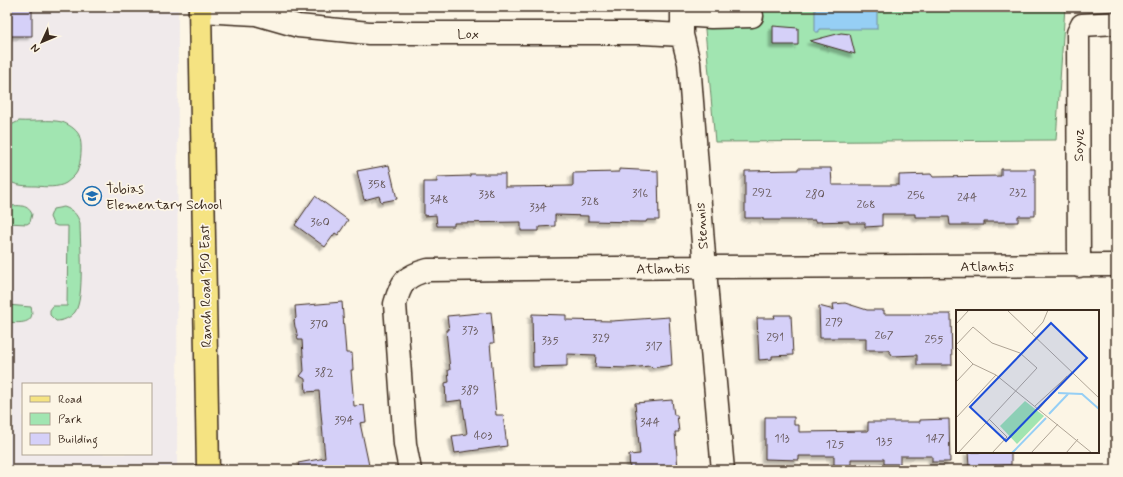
<svg xmlns="http://www.w3.org/2000/svg" width="1123" height="477" font-family="Mynerve,sans-serif">
  <style>
    .built { fill: #f0eaeb; fill-rule: evenodd }
    .green { fill: #a1e5b1; stroke: #6e8868 }
    .water { fill: #96cff5; stroke: #728d9f }
    .building { fill: #d5d0f8; stroke: #3b2a1e; filter: url(#shadow) }
    .lines { fill: none; stroke-linecap: round; stroke-linejoin: round }
    .minor-casing { stroke: #3b2a1e; stroke-width: 25 }
    .major-casing { stroke: #3b2a1e; stroke-width: 25 }
    .minor { stroke: #fcf5e5; stroke-width: 22 }
    .major { stroke: #f5e382; stroke-width: 22 }
    .labels { text-anchor: middle; stroke-width: 3.5; stroke-linejoin: round; paint-order: stroke }
    .number-label { font-size: 12px; fill: #625454 }
    .street-label { font-size: 14px; fill: #3b2a1e; stroke: #fcf5e5 }
    .poi-label { font-size: 14px; fill: #3b2a1e; stroke: #fcf5e5; text-anchor: start }
    .inset-river { fill: none; stroke: #96cff5; stroke-width: 2 }
    .inset-road { fill: none; stroke: #afa495; stroke-width: 1 }
    .view { fill: #1d4ed8; fill-opacity: 0.15; stroke: #1d4ed8; stroke-width: 2 }
    .inset-edge { fill: none; stroke: #3b2a1e; stroke-width: 2 }
  </style>
  <defs>
    <filter id="shadow"><feDropShadow dx="-3.5" dy="3.5" stdDeviation="1" flood-color="#0004"/></filter>
  </defs>
  <rect width="100%" height="100%" fill="#fcf5e5"/>
  <filter id="ink" filterUnits="userSpaceOnUse"><feTurbulence type="fractalNoise" baseFrequency=".025" numOctaves="2"/><feDisplacementMap in="SourceGraphic" scale="8" xChannelSelector="R" yChannelSelector="G"/><feConvolveMatrix kernelMatrix="1 2 1 2 8 2 1 2 1" color-interpolation-filters="sRGB"/></filter>
  <g filter="url(#ink)">
    <path class="built" d="M 7,7 L 178,7 L 177,470 L 7,470 ZM 23,384 L 151,384 L 151,454 L 23,454 Z"/>
    <path class="green" d="M 703,7 L 1065,7 L 1056,140 L 715,142 Z
      M 19,121 C 33,122 49,119 62,122 C 68,124 76,129 79,135 C 83,144 81,163 77,172 C 75,176 70,180 66,183 C 58,188 46,187 36,186 C 26,186 16,186 7,180 L 7,127 Z
      M 7,206 C 17,206 27,203 32,214 L 30,222 L 27,224 L 7,223 Z
      M 64,207 C 73,210 77,214 80,223 C 80,242 85,298 75,312 C 70,318 63,321 56,321 L 50,315 L 50,310 L 53,306 L 67,306 L 68,226 L 57,226 L 53,224 L 50,217 L 53,209 Z
      M 7,305 L 31,307 C 36,325 19,323 7,322 Z"/>
    <path class="water" d="M 815,7 L 877,7 L 877,29 L 819,29 L 819,32 L 815,32 Z"/>
    <path class="building" d="M 7,7 L 32,7 L 32,36 L 7,36 Z
      M 773,26 L 798,28 L 798,45 L 773,45 Z
      M 841,33 L 850,34 L 855,54 L 810,41 Z
      M 389,165 L 397,199 L 381,202 L 379,196 L 364,200 L 357,171 Z
      M 798,168 L 831,168 L 832,185 L 899,185 L 899,175 L 931,174 L 933,177 L 1001,176 L 1001,169 L 1035,169 L 1035,216 L 1018,216 L 1018,222 L 984,222 L 984,225 L 950,225 L 949,217 L 915,217 L 915,214 L 882,214 L 882,226 L 865,227 L 865,223 L 849,223 L 849,221 L 815,222 L 815,220 L 763,220 L 763,218 L 745,218 L 745,171 L 798,170 Z
      M 619,169 L 658,171 L 659,220 L 647,220 L 646,222 L 640,222 L 588,221 L 588,216 L 555,215 L 555,226 L 539,227 L 539,231 L 521,231 L 521,222 L 454,223 L 454,226 L 437,226 L 436,215 L 424,216 L 424,182 L 437,182 L 437,177 L 470,176 L 470,174 L 505,174 L 505,187 L 573,186 L 573,173 L 619,172 Z
      M 315,196 L 348,220 L 338,235 L 335,233 L 325,247 L 295,225 Z
      M 342,302 L 346,353 L 352,353 L 353,370 L 351,370 L 354,406 L 364,405 L 366,422 L 360,423 L 370,470 L 299,470 L 298,463 L 325,458 L 319,391 L 306,392 L 305,379 L 300,376 L 304,371 L 302,340 L 298,340 L 296,329 L 295,327 L 294,320 L 296,318 L 295,306 Z
      M 845,303 L 867,310 L 884,310 L 884,314 L 951,314 L 952,365 L 917,365 L 917,355 L 893,356 L 888,350 L 866,350 L 866,338 L 820,338 L 819,306 L 834,310 L 833,304 Z
      M 491,312 L 494,343 L 490,343 L 496,415 L 503,415 L 507,446 L 455,453 L 452,436 L 467,434 L 462,400 L 446,402 L 445,383 L 449,382 L 448,370 L 450,370 L 446,330 L 449,330 L 447,316 Z
      M 532,314 L 566,315 L 566,320 L 612,321 L 669,317 L 672,365 L 652,368 L 650,366 L 628,368 L 595,367 L 596,355 L 567,354 L 567,366 L 533,367 Z
      M 774,315 L 791,315 L 793,355 L 772,356 L 772,359 L 759,360 L 757,318 L 775,318 Z
      M 672,400 L 674,415 L 677,415 L 679,432 L 675,432 L 678,469 L 630,470 L 629,455 L 640,454 L 635,403 Z
      M 765,417 L 794,417 L 794,425 L 799,425 L 799,432 L 868,431 L 868,422 L 920,422 L 920,420 L 949,419 L 950,462 L 932,462 L 932,456 L 900,456 L 900,464 L 884,464 L 884,459 L 851,459 L 851,465 L 834,465 L 834,456 L 799,456 L 799,460 L 765,459 Z
      M 968,452 L 1011,452 L 1011,465 L 969,466 Z"/>
    <g class="lines">
      <g class="minor-casing">
        <path id="minor" d="M 682,7 L 682,35 L 689,63 L 708,307 L 723,470
          M 200,11 L 256,14 L 298,26 L 369,33 L 644,33 L 682,35
          M 682,15 L 711,17 L 752,16
          M 1079,266 L 1078,33 L 1082,25 L 1116,23
          M 410,470 L 405,444 L 395,304 C 401,282 405,276 428,270 L 704,267 L 1116,265"/>
      </g>
      <g class="major-casing">
        <path id="major" d="M 200,7 L 208,470"/>
      </g>
      <use href="#minor" class="minor"/>
      <use href="#major" class="major"/>
    </g>
  </g>
  <defs>
    <g id="school-ring" transform="scale(1)"><circle r="9.5" fill="#fcf5e5" stroke="#1f6fb2" stroke-width="1.5"/><path d="M0-5L7-2L0 1L-7-2ZM-4 1L0 2.5L4 1V4Q0 6-4 4Z" fill="#1f6fb2"/></g>
  </defs>
  <g fill-rule="evenodd">
    <use href="#school-ring" x="92" y="196"/>
  </g>
  <g class="labels">
    <g class="number-label">
      <text x="377" y="188">358</text>
      <text x="762" y="196">292</text>
      <text x="1018" y="196">232</text>
      <text x="640" y="197">316</text>
      <text x="487" y="198">338</text>
      <text x="815" y="198">280</text>
      <text x="916" y="199">256</text>
      <text x="967" y="201">244</text>
      <text x="439" y="203">348</text>
      <text x="590" y="205">328</text>
      <text x="866" y="208">268</text>
      <text x="538" y="211">334</text>
      <text x="320" y="226">360</text>
      <text x="834" y="326">279</text>
      <text x="319" y="328">370</text>
      <text x="470" y="334">373</text>
      <text x="884" y="339">267</text>
      <text x="775" y="341">291</text>
      <text x="601" y="342">329</text>
      <text x="934" y="343">255</text>
      <text x="550" y="344">335</text>
      <text x="654" y="350">317</text>
      <text x="324" y="376">382</text>
      <text x="470" y="394">389</text>
      <text x="344" y="424">394</text>
      <text x="650" y="426">344</text>
      <text x="483" y="439">403</text>
      <text x="782" y="442">113</text>
      <text x="935" y="442">147</text>
      <text x="884" y="445">135</text>
      <text x="835" y="448">125</text>
    </g>
    <g class="street-label">
      <text x="468" y="38">Lox</text>
      <text transform="translate(1078 145) rotate(-90)" y="5">Soyuz</text>
      <text transform="translate(701 226) rotate(-94)" y="5">Stennis</text>
      <text x="987" y="271">Atlantis</text>
      <text transform="translate(663 268) rotate(-1)" y="5">Atlantis</text>
      <text transform="translate(205 286) rotate(-91)" y="5">Ranch Road 150 East</text>
    </g>
    <g class="poi-label">
      <text x="106" y="193">Tobias<tspan x="106" dy="16">Elementary School</tspan></text>
    </g>
  </g>
  <g transform="translate(956 310)">
    <rect width="143" height="143" fill="#fcf5e5"/>
    <path d="M 69,91 L 88,106 L 61,134 L 44,116 Z" fill="#a1e5b1"/>
    <path class="inset-river" d="M 102,83 L 126,84 L 143,99M 93,104 L 112,84M 56,143 L 90,108"/>
    <path class="inset-road" d="M 51,0 L 143,88M 0,14 L 13,0M 76,24 L 87,12 L 92,0M 0,35 L 17,17 L 36,33 L 64,43 L 81,58 L 2,143M 0,37 L 17,54 L 40,65 L 136,143M 0,72 L 17,54M 79,96 L 116,62M 83,99 L 111,66M 0,108 L 40,65M 33,109 L 51,127 L 36,143M 75,143 L 102,114M 110,143 L 122,129"/>
    <path class="view" d="M 95,13 L 131,48 L 50,131 L 14,97 Z"/>
    <rect width="143" height="143" class="inset-edge"/>
  </g>
  <rect width="1123" height="477" fill="none" stroke="#fcf5e5" stroke-width="24"/>
  <rect x="12" y="12" width="1099" height="453" fill="none" stroke="#3b2a1e" stroke-width="1.5" filter="url(#ink)"/>
  <rect x="22" y="383" width="130" height="72" fill="#fcf5e5" stroke="#afa495"/>
  <rect x="30" y="396" width="20" height="6" fill="#f5e382" stroke="#afa495"/>
  <text x="58" y="403" font-size="12" fill="#3b2a1e">Road</text>
  <rect x="30" y="413" width="20" height="12" fill="#a1e5b1" stroke="#afa495"/>
  <text x="58" y="423" font-size="12" fill="#3b2a1e">Park</text>
  <rect x="30" y="433" width="20" height="12" fill="#d5d0f8" stroke="#afa495"/>
  <text x="58" y="443" font-size="12" fill="#3b2a1e">Building</text>
  <g transform="translate(42 42) rotate(226)" stroke="#fcf5e5" stroke-width="3" paint-order="stroke">
  <path d="M0-3L7 15L0 10L-7 15Z" fill="#3b2a1e"/>
  <text y="-6" font-size="11" font-weight="bold" text-anchor="middle" fill="#3b2a1e">N</text>
  </g>
</svg>
